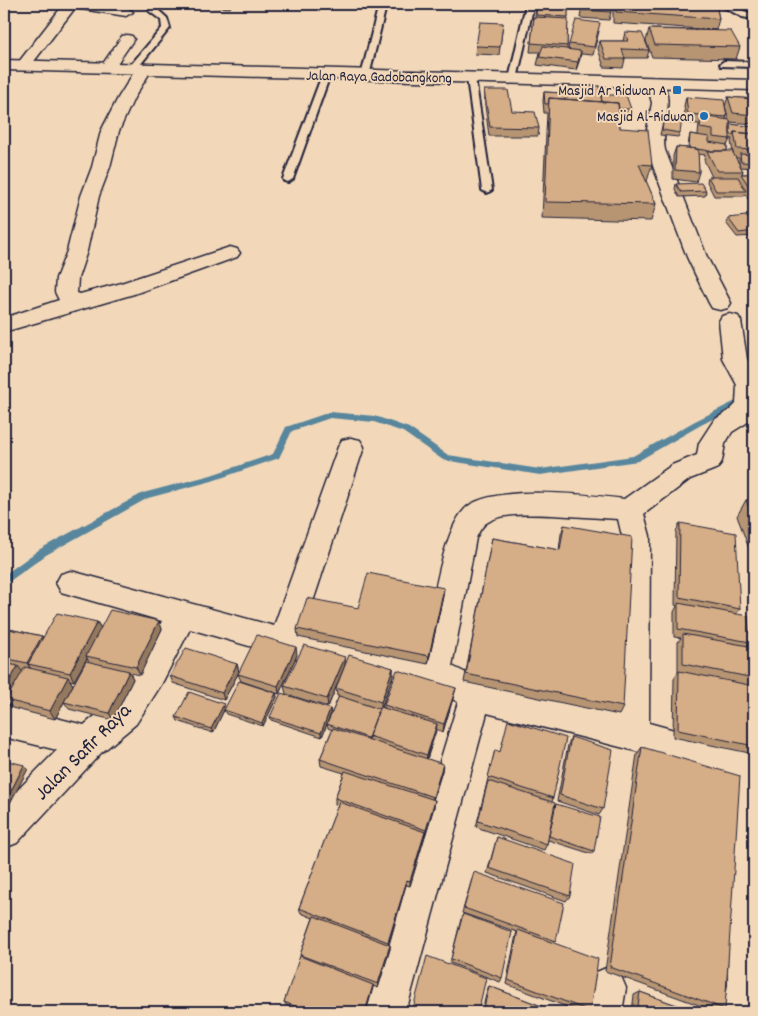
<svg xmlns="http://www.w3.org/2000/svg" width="758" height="1016" font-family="Dekko,sans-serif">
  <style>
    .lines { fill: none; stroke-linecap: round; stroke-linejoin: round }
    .stream { fill: #59869d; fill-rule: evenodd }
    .service-casing { stroke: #22223b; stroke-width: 4 }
    .minor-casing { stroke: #22223b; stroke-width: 3 }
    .trunk-casing { stroke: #22223b; stroke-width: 3 }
    .service { fill: #f2d8b9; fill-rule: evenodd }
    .minor { fill: #f2d8b9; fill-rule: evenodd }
    .trunk { fill: #f2d8b9; fill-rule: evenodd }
    .wall { fill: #b79573; stroke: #22223b; fill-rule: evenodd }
    .shaded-wall { fill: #95795e; stroke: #22223b }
    .building { fill: #d5ad86; stroke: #22223b }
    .poi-dot { fill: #1f6fb2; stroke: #f2d8b9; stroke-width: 2 }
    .labels { text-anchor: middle; stroke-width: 4; stroke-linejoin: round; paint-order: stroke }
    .far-street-label { font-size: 15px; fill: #22223b; stroke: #f2d8b9 }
    .far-poi-label { font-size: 15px; fill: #22223b; stroke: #f2d8b9; text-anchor: end }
    .near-street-label { font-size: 21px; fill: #22223b; stroke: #f2d8b9 }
  </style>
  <rect width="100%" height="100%" fill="#f2d8b9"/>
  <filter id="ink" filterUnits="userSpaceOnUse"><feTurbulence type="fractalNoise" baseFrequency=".02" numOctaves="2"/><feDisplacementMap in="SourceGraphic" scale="10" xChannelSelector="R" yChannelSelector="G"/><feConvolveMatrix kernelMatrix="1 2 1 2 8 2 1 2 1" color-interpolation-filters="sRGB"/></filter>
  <g filter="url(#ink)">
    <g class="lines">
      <path class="stream" d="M 754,392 L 754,398 L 701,425 L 638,461 L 540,475 L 443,460 L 403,432 L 374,422 L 330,418 L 292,431 L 279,458 L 212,481 L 148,498 L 46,555 L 7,583 L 4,584 L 4,575 L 40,549 L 143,493 L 211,475 L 273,454 L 286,427 L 330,412 L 375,416 L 409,428 L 448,455 L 540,469 L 633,456 L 695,421 Z"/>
      <g class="service-casing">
        <path id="service" d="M 148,4 L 156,4 L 156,8 L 167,18 L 170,28 L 135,71 L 129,71 L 129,67 L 162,28 L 161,20 L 149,11 Z
          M 379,4 L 386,6 L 369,76 L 365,79 L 361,76 Z
          M 526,4 L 534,4 L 517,79 L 513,82 L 509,79 Z
          M 718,4 L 727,4 L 754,15 L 754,19 L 742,17 Z
          M 724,61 L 754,62 L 754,67 L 721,66 L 720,64 Z
          M 326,72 L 330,75 L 293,179 L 288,182 L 284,181 L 283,179 L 322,75 Z
          M 471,75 L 475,78 L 492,190 L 487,193 L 482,190 L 467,78 Z"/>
      </g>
      <g class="minor-casing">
        <path id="minor" d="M 64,4 C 79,4 124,1 133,12 L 126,16 L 75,8 L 28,69 L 18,69 L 15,66 L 18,63 Z
          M 127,35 L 132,36 L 134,39 L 112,71 L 102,71 L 99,68 L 102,65 L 122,36 Z
          M 144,64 L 149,66 L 152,69 L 134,98 L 119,131 L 110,167 L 99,196 L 87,251 L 78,278 L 77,293 L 80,294 L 118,284 L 230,247 L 237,249 L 240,253 L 237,257 L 134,294 L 4,332 L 4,318 L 59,300 L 55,292 L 56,278 L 67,251 L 81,196 L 92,167 L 101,131 L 118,98 L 136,69 L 139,66 Z
          M 655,78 L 661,80 C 676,101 660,127 665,150 L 707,257 L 731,303 L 728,308 L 720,310 L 712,308 L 709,303 L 687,257 L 647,150 L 645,140 L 652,103 L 647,83 L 649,80 Z
          M 730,314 L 738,316 L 741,321 L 747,359 L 754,373 L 754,415 L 748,422 L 732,432 L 725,444 L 722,461 L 718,468 L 690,479 L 644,514 L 650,536 L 649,723 L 754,752 L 754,1012 L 723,1012 L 728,985 L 729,779 L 632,750 L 487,713 L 406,1012 L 364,1012 L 458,702 L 429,686 L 284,656 L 190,629 L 161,685 L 136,724 L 101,753 L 17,843 L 4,848 L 4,804 L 57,750 L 4,737 L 4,705 L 84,725 L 112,702 L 139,665 L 162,621 L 61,592 L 56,583 L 61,574 L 71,571 L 274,626 L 338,447 L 342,440 L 351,438 L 360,440 L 364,447 L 303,632 L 423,656 C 430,621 441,534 464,510 C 488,483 590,495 624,499 L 672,465 L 697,455 L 699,443 L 714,420 L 730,410 L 736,404 L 737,385 L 723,359 L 719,321 L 722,316 ZM 552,515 L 618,519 L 622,536 L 616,714 L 482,681 L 452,666 L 476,538 C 479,532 482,525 488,522 C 502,512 535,515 552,515 Z
          M 606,968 L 620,974 L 626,988 L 622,1012 L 580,1012 L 586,988 L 592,974 Z"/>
      </g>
      <g class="trunk-casing">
        <path id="trunk" d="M 4,60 L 754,80 L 754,90 L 4,70 Z"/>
      </g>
      <use href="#service" class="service"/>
      <use href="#minor" class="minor"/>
      <use href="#trunk" class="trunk"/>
    </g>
    <path class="wall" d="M 156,4 L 233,4 L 230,8 Z
      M 536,4 L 568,4 L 567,49 L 568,49 L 569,44 L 599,31 L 593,55 L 581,54 L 576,70 L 537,65 L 539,57 L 540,52 L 530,52 L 534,17 L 535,17 Z
      M 582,4 L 611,12 L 609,20 L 580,18 Z
      M 613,4 L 716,4 L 719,19 L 716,30 L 740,47 L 736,59 L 652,57 L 646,41 L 649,29 L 716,30 L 613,23 Z
      M 503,23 L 499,55 L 475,54 L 476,46 Z
      M 625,32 L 649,50 L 647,58 L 625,58 L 625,59 L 623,68 L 604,67 L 598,49 L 600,41 L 623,41 Z
      M 581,86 L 631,109 L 630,114 L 619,114 L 620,128 L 652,165 L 647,181 L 646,181 L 656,204 L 651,221 L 542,218 L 547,113 L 544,113 L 543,101 L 544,92 L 580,94 Z
      M 484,90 L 512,111 L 539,128 L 538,136 L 489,136 L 484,98 Z
      M 686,97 L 727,117 L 726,119 L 729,120 L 725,106 L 728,97 L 754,99 L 754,124 L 730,122 L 730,121 L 730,124 L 754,127 L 754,168 L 740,167 L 743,171 L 742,174 L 754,174 L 754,209 L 745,194 L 744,196 L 714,196 L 707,182 L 708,177 L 712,177 L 704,160 L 705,155 L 698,154 L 699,172 L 696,182 L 673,179 L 673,156 L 676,147 L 688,148 L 689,139 L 690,134 L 698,135 L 699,124 L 686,123 L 684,106 ZM 730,139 L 732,139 L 731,141 L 733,153 L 727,151 L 727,146 ZM 736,158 L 739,158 L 739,165 Z
      M 664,117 L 680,133 L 678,137 L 660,135 Z
      M 676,184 L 706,191 L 705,196 L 679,197 L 675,189 Z
      M 747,214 L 754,214 L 754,236 L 737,237 L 726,223 L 728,218 L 746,217 Z
      M 746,500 L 754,500 L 754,562 L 737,516 Z
      M 680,523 L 740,609 L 736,614 L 750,642 L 747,646 L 754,654 L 754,680 L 750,685 L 754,686 L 754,754 L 673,737 L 674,678 L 678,672 L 678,642 L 681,638 L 674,637 L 674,612 L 677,606 L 675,605 L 676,532 Z
      M 564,525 L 623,707 L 619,715 L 464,682 L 492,538 L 559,550 L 561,534 Z
      M 443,596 L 428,664 L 298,637 L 297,629 L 358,608 Z
      M 159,621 L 162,629 L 140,675 L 130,673 L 133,679 L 113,720 L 69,709 L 64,702 L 89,662 L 87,658 L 74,681 L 70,680 L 73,685 L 55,719 L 12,708 L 8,703 L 4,709 L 4,628 L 42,636 L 43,638 L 97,622 L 101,628 Z
      M 297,655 L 279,694 L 276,693 L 277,697 L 263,726 L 226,714 L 224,710 L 274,692 L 241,681 L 238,674 Z
      M 345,657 L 345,665 L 328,707 L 286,694 L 284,686 Z
      M 237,664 L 239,672 L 224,700 L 173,683 L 170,676 Z
      M 393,668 L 393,676 L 382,707 L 384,708 L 384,705 L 456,688 L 454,695 L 443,732 L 436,729 L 427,759 L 443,764 L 442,771 L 433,800 L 434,807 L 410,886 L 406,885 L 389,945 L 390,945 L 390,949 L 378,988 L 373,986 L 366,1012 L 303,1012 L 286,1005 L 284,1002 L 301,957 L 300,955 L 313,918 L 301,913 L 299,908 L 338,805 L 335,804 L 335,798 L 344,773 L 321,766 L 320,759 L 332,730 L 328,728 L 327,724 L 339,696 L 337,696 L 336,688 ZM 340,697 L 379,709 L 379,711 Z
      M 224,704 L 225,708 L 213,733 L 178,721 L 176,717 Z
      M 330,709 L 331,713 L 322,737 L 271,720 L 270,717 Z
      M 571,737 L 603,809 L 599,815 L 557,801 L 568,745 Z
      M 642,747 L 725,1009 L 718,1012 L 605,971 L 637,754 Z
      M 495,750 L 500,752 L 553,798 L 552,802 L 555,807 L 556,804 L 594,851 L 592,854 L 548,840 L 547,844 L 544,850 L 476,827 Z
      M 497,837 L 570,896 L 566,901 L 487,873 Z
      M 474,872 L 556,941 L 554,943 L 590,1011 L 588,1012 L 581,1012 L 506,984 L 516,935 L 517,932 L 462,913 Z
      M 461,919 L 502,978 L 500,982 L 450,963 Z
      M 489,986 L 557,1012 L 482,1012 L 487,990 Z
      M 640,992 L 696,1012 L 632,1012 L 634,995 Z"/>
    <path class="shaded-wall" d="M 581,51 L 580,59 L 576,70 L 578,62 Z
      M 444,588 L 443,596 L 428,664 L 429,656 Z
      M 159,621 L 162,629 L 140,675 L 136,667 Z
      M 97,622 L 102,630 L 86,656 L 87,658 L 74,681 L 70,673 Z
      M 42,636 L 47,645 L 28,664 L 32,671 L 27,663 Z
      M 296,647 L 297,655 L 279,694 L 278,686 Z
      M 345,657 L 345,665 L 328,707 L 327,699 Z
      M 237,664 L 239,672 L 224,700 L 222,693 Z
      M 18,666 L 24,674 L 6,700 L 8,703 L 4,709 L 4,691 Z
      M 393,668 L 393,676 L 381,709 L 381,702 Z
      M 129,671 L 133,679 L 113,720 L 109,713 Z
      M 68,677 L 73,685 L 55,719 L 50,711 Z
      M 456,688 L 454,695 L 443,732 L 444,724 Z
      M 276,693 L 277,697 L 263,726 L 262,723 Z
      M 224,704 L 225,708 L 213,733 L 211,729 Z
      M 330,709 L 331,713 L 322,737 L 321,733 Z
      M 379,709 L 379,713 L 368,742 L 368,738 Z
      M 437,724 L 436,731 L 426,762 L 427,755 Z
      M 443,764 L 442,771 L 432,803 L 433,797 Z
      M 24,765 L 28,769 L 6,811 L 4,809 L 4,805 Z
      M 435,800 L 434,807 L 425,836 L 426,830 Z
      M 425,832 L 424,838 L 410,886 L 410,881 Z
      M 407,880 L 406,885 L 388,946 L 388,942 Z
      M 390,945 L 390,949 L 378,988 L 378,984 Z
      M 373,985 L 373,988 L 366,1012 L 365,1012 Z"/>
    <path class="building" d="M 537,4 L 568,4 L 568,17 L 536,15 Z
      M 583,4 L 611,4 L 611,12 L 582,10 Z
      M 615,4 L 716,4 L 719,19 L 616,12 Z
      M 534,17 L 568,19 L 567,46 L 531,43 Z
      M 576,20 L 600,23 L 594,47 L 569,44 Z
      M 480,22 L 503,23 L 500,47 L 476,46 Z
      M 649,29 L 731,31 L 740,47 L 655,45 Z
      M 625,32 L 642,33 L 649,50 L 622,49 L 625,59 L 606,59 L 600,41 L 628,41 Z
      M 543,46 L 581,51 L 578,62 L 539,57 Z
      M 581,86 L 599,86 L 602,102 L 549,98 L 548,104 L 545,104 L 544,92 L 583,94 Z
      M 484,90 L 508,90 L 512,111 L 535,112 L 539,128 L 490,127 Z
      M 601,95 L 626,95 L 631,109 L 619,109 L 618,103 L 602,102 Z
      M 686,97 L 724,100 L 727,117 L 688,114 Z
      M 728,97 L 754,99 L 754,115 L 733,113 Z
      M 549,98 L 618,103 L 620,128 L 648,130 L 652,165 L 639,164 L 656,204 L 545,202 Z
      M 701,116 L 730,120 L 730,139 L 713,137 L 713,130 L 700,128 Z
      M 664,117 L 682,119 L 680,133 L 662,130 Z
      M 730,124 L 754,127 L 754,134 L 734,132 L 733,135 L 730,134 Z
      M 734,132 L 754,134 L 754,150 L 737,149 Z
      M 690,134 L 709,137 L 709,142 L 727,145 L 727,151 L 711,151 L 689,148 Z
      M 676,147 L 698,149 L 699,172 L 675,170 Z
      M 707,151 L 732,151 L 743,171 L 717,171 Z
      M 740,154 L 754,155 L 754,163 L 741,162 Z
      M 741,174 L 754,174 L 754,194 Z
      M 708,177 L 738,177 L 746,191 L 716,191 Z
      M 701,183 L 706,191 L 681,192 L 676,184 Z
      M 747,214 L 754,214 L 754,224 Z
      M 746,216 L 754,227 L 754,231 L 739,233 L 728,218 Z
      M 746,500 L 754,500 L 754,522 Z
      M 680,523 L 736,533 L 740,609 L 679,597 Z
      M 564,525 L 632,537 L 623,707 L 466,674 L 492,538 L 560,550 Z
      M 368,573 L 444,588 L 429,656 L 297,629 L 307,598 L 358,608 Z
      M 678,603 L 748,616 L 750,642 L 678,629 Z
      M 110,610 L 159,621 L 136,667 L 86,656 Z
      M 57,613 L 97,622 L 70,673 L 28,664 Z
      M 4,628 L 42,636 L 27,663 L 4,658 Z
      M 683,634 L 754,647 L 754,678 L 683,664 Z
      M 257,635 L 296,647 L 278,686 L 238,674 Z
      M 304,645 L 345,657 L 327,699 L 284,686 Z
      M 186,648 L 237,664 L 222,693 L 170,676 Z
      M 349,655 L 393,668 L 381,702 L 336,688 Z
      M 86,661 L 129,671 L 109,713 L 64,702 Z
      M 4,663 L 18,666 L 4,691 Z
      M 25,667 L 68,677 L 50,711 L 6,700 Z
      M 397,670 L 456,688 L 444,724 L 384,705 Z
      M 679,671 L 754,686 L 754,746 L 678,730 Z
      M 239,681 L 276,693 L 262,723 L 224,710 Z
      M 189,692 L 224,704 L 211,729 L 176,717 Z
      M 281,693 L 330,709 L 321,733 L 270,717 Z
      M 339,696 L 379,709 L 368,738 L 327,724 Z
      M 380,707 L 437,724 L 427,755 L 369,736 Z
      M 508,720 L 566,738 L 553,798 L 488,777 L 495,750 L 500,752 Z
      M 333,728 L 443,764 L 433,797 L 320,759 Z
      M 571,737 L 613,750 L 603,809 L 560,795 Z
      M 642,747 L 740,776 L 725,1009 L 610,967 Z
      M 4,760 L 24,765 L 4,805 Z
      M 345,771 L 435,800 L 426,830 L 335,798 Z
      M 488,781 L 555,803 L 547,844 L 478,821 Z
      M 339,802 L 425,832 L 410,881 L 407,880 L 388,942 L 299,908 Z
      M 556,804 L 600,817 L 594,851 L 549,836 Z
      M 497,837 L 575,864 L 570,896 L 489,868 Z
      M 474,872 L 564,903 L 556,941 L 464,908 Z
      M 463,914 L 512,932 L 502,978 L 451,959 Z
      M 314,916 L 390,945 L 378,984 L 300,955 Z
      M 518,930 L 598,959 L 590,1011 L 508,980 Z
      M 300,956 L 373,985 L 365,1012 L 310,1012 L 284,1002 Z
      M 427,956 L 486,978 L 478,1012 L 412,1012 Z
      M 489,986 L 557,1012 L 483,1012 Z
      M 640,992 L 696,1012 L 637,1012 Z"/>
  </g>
  <g class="poi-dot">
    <rect x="672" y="85" width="10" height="10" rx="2.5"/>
    <circle cx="704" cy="116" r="5"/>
  </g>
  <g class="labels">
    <g class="far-street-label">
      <text transform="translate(379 76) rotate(1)" y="5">Jalan Raya Gadobangkong</text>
    </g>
    <g class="far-poi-label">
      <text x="667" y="95">Masjid Ar Ridwan A</text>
      <text x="694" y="121">Masjid Al-Ridwan</text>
    </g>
    <g class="near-street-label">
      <text transform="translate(82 751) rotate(-45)" y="7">Jalan Safir Raya</text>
    </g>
  </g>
  <rect width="758" height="1016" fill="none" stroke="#f2d8b9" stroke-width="20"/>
  <rect x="10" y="10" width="738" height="996" fill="none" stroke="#22223b" stroke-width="2" filter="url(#ink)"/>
</svg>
